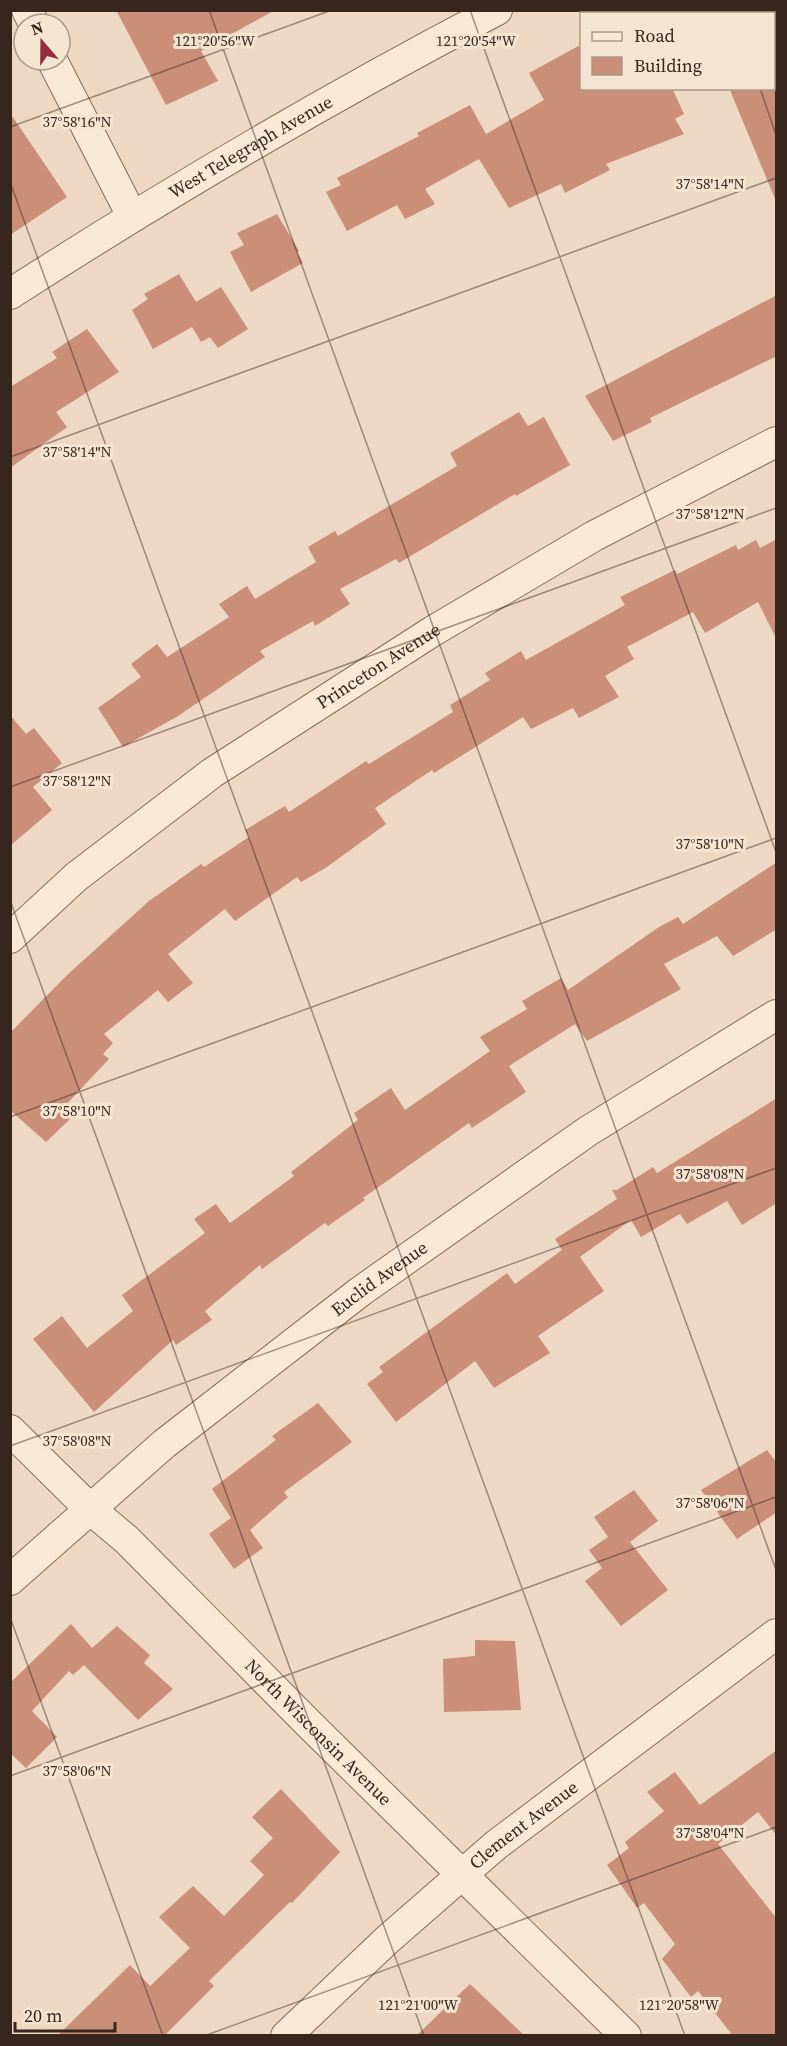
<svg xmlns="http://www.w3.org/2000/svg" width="787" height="2046" font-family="'Source Serif 4',serif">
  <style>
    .building { fill: #ca8e79 }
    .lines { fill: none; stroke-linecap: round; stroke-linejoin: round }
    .street-casing { stroke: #866a5a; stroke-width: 32 }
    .street { stroke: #f8e8d6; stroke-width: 30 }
    .ticks { fill: none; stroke: #37261e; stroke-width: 1.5; stroke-opacity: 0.45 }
    .labels { text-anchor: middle; stroke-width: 6; stroke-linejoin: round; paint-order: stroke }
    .street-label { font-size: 18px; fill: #37261e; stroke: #f4e5d2 }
    .ticks-label { font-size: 15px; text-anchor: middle; fill: #37261e; stroke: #f4e5d2; stroke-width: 6; stroke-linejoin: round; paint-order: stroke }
  </style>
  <rect width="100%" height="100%" fill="#edd9c3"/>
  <path class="building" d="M 116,10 L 275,10 L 201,51 L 218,81 L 166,105 Z
    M 582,44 L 582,88 L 672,88 L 684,114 L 675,119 L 684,134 L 606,164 L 610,170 L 565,193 L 561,184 L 509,208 L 479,159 L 425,189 L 435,204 L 405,219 L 397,205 L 347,231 L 326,192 L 341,185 L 337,178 L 419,136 L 417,133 L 470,105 L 486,134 L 544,100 L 529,73 Z
    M 729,88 L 777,88 L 777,201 L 776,201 Z
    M 10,113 L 67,197 L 10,235 Z
    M 277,214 L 299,251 L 297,252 L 303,263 L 251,292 L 230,252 L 244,245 L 237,233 Z
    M 179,274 L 196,302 L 221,287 L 248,329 L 218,348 L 210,337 L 201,342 L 192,327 L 153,349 L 132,310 L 148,299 L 144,294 Z
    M 777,295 L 777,356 L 650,418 L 652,422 L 613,441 L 585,396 Z
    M 87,329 L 119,372 L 56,412 L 67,427 L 10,468 L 10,387 L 57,358 L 52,352 Z
    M 519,412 L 528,426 L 544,417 L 570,465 L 516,496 L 515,494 L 399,563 L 396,559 L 340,589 L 350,604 L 315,626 L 313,621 L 260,651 L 265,657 L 178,716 L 123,747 L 98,708 L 141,677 L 131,664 L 157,644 L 167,657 L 229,617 L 219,604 L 247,586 L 255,599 L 316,562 L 308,547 L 335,531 L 338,536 L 457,466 L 450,453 Z
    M 777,539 L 777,640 L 758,602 L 705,633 L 693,612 L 627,647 L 634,659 L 605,676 L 619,697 L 579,718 L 573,708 L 531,729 L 523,717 L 434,773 L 432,770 L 375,808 L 386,824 L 327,867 L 301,882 L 297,877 L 235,921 L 225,909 L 168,954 L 193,983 L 168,1002 L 158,990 L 104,1034 L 113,1043 L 103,1054 L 109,1059 L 61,1110 L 70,1119 L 46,1142 L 10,1110 L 10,1033 L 66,976 L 149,901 L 201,864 L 204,867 L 249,837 L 245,830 L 285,806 L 289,812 L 366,761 L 369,764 L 453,712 L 450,705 L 490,680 L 485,673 L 521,651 L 526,660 L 625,605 L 620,597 L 675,570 L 677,574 L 736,545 L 738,550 L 756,540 L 760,548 Z
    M 10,715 L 26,734 L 34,728 L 62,763 L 33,787 L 52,810 L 10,846 Z
    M 777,862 L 777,929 L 733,956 L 717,936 L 664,964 L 681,989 L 587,1041 L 575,1024 L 509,1066 L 526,1092 L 472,1128 L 469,1123 L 363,1198 L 365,1200 L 328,1226 L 325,1223 L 262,1269 L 260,1265 L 205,1311 L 212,1320 L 176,1345 L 173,1340 L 94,1412 L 33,1339 L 62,1316 L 87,1348 L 133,1311 L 122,1295 L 205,1233 L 194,1219 L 216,1204 L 230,1223 L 294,1176 L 291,1172 L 358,1120 L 354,1113 L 391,1088 L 405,1110 L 490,1051 L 480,1037 L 527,1009 L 522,1001 L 561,978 L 568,990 L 659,927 L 678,917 L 683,924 Z
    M 777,1098 L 777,1203 L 742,1225 L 727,1201 L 687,1224 L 680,1214 L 641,1237 L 631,1220 L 580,1257 L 604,1291 L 538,1336 L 550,1353 L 494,1388 L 475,1361 L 396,1422 L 367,1384 L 383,1372 L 379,1367 L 507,1273 L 515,1284 L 562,1250 L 555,1239 L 617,1199 L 612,1190 L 617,1190 L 653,1167 L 657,1173 Z
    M 318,1403 L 352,1442 L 284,1492 L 288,1497 L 250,1530 L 263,1548 L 234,1569 L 209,1534 L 231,1518 L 212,1489 L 276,1440 L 272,1436 Z
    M 767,1450 L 777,1463 L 777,1512 L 737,1539 L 701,1490 Z
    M 634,1490 L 658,1521 L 630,1542 L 668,1590 L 621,1626 L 585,1581 L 602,1568 L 589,1550 L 608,1537 L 594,1517 Z
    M 71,1624 L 92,1648 L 117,1626 L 150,1655 L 144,1663 L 173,1689 L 138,1720 L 84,1665 L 73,1675 L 69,1671 L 32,1711 L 57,1737 L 26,1768 L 10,1753 L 10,1683 Z
    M 475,1640 L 515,1641 L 521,1710 L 444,1712 L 443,1659 L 475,1656 Z
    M 777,1750 L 777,1836 L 758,1812 L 718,1844 L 777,1919 L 777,2036 L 733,2036 L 698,1991 L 691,1997 L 662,1959 L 675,1944 L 644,1903 L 637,1908 L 607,1865 L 629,1848 L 625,1842 L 664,1811 L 647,1792 L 675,1772 L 700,1805 Z
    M 281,1789 L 340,1852 L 292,1903 L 290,1902 L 209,1981 L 214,1986 L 164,2036 L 57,2036 L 130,1965 L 150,1986 L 190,1948 L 159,1917 L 193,1886 L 224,1916 L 264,1875 L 250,1861 L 273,1838 L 252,1817 Z
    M 470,1984 L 525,2036 L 416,2036 Z"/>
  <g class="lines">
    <g class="street-casing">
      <g id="street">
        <path d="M 27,10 L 34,24"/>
        <path d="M 52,60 L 132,216"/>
        <path id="s1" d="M 10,294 C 169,192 330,97 497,10"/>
        <path id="s2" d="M 10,938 L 76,877 L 212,773 L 433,631 L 594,536 L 776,442"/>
        <path id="s3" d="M 10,1430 L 89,1508 L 127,1540 L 308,1723 L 626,2036"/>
        <path id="s4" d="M 10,1580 L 164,1444 L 361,1291 L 588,1131 L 776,1015"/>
        <path id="s5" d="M 286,2036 L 387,1940 L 496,1845 L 776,1634"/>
      </g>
    </g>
    <use href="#street" class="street"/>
  </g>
  <path class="ticks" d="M 209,10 L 776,1570M 470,10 L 776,852M 731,10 L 732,14M 760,88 L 776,135M 10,127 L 332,10M 10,182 L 685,2036M 10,457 L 776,178M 10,787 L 776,508M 10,900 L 424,2036M 10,1117 L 776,838M 10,1446 L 776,1168M 10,1617 L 163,2036M 10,1776 L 776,1497M 204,2036 L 776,1827"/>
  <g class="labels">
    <g class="street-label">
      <text dy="6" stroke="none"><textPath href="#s1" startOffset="282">West Telegraph Avenue</textPath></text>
      <text dy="6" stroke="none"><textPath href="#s2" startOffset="459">Princeton Avenue</textPath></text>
      <text dy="6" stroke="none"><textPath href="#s4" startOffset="477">Euclid Avenue</textPath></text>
      <text dy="6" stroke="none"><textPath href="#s3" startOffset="432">North Wisconsin Avenue</textPath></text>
      <text dy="6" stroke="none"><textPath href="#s5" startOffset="318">Clement Avenue</textPath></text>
    </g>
  </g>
  <g class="ticks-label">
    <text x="215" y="46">121°20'56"W</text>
    <text x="476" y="46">121°20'54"W</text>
    <text x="77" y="127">37°58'16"N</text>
    <text x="710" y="189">37°58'14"N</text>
    <text x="77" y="457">37°58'14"N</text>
    <text x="710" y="519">37°58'12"N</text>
    <text x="77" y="786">37°58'12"N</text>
    <text x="710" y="849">37°58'10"N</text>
    <text x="77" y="1116">37°58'10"N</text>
    <text x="710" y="1179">37°58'08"N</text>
    <text x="77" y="1446">37°58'08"N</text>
    <text x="710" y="1508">37°58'06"N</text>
    <text x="77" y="1776">37°58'06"N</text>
    <text x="710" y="1838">37°58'04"N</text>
    <text x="418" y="2010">121°21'00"W</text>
    <text x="679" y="2010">121°20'58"W</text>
  </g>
  <rect width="787" height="2046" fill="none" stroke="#37261e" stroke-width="24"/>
  <rect x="580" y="12" width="195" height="78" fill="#f4e5d2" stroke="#a8998a" stroke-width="1.5"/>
  <rect x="592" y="32" width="30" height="9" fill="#f8e8d6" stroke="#a8998a" stroke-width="1.5"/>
  <text x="634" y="42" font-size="18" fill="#37261e">Road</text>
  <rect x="592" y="57" width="30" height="18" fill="#ca8e79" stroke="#a8998a" stroke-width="1.5"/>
  <text x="634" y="72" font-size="18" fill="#37261e">Building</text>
  <g transform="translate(42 42) rotate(340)"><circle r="28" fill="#f4e5d2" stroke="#a8998a" stroke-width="1.5"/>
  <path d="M0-4.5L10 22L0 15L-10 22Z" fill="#942c3d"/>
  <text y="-9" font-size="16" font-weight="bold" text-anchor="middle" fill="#37261e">N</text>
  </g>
  <path d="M15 2022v9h100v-9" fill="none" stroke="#37261e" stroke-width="3"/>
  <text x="24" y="2022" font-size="18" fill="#37261e" stroke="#f4e5d2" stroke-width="4.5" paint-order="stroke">20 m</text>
</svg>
